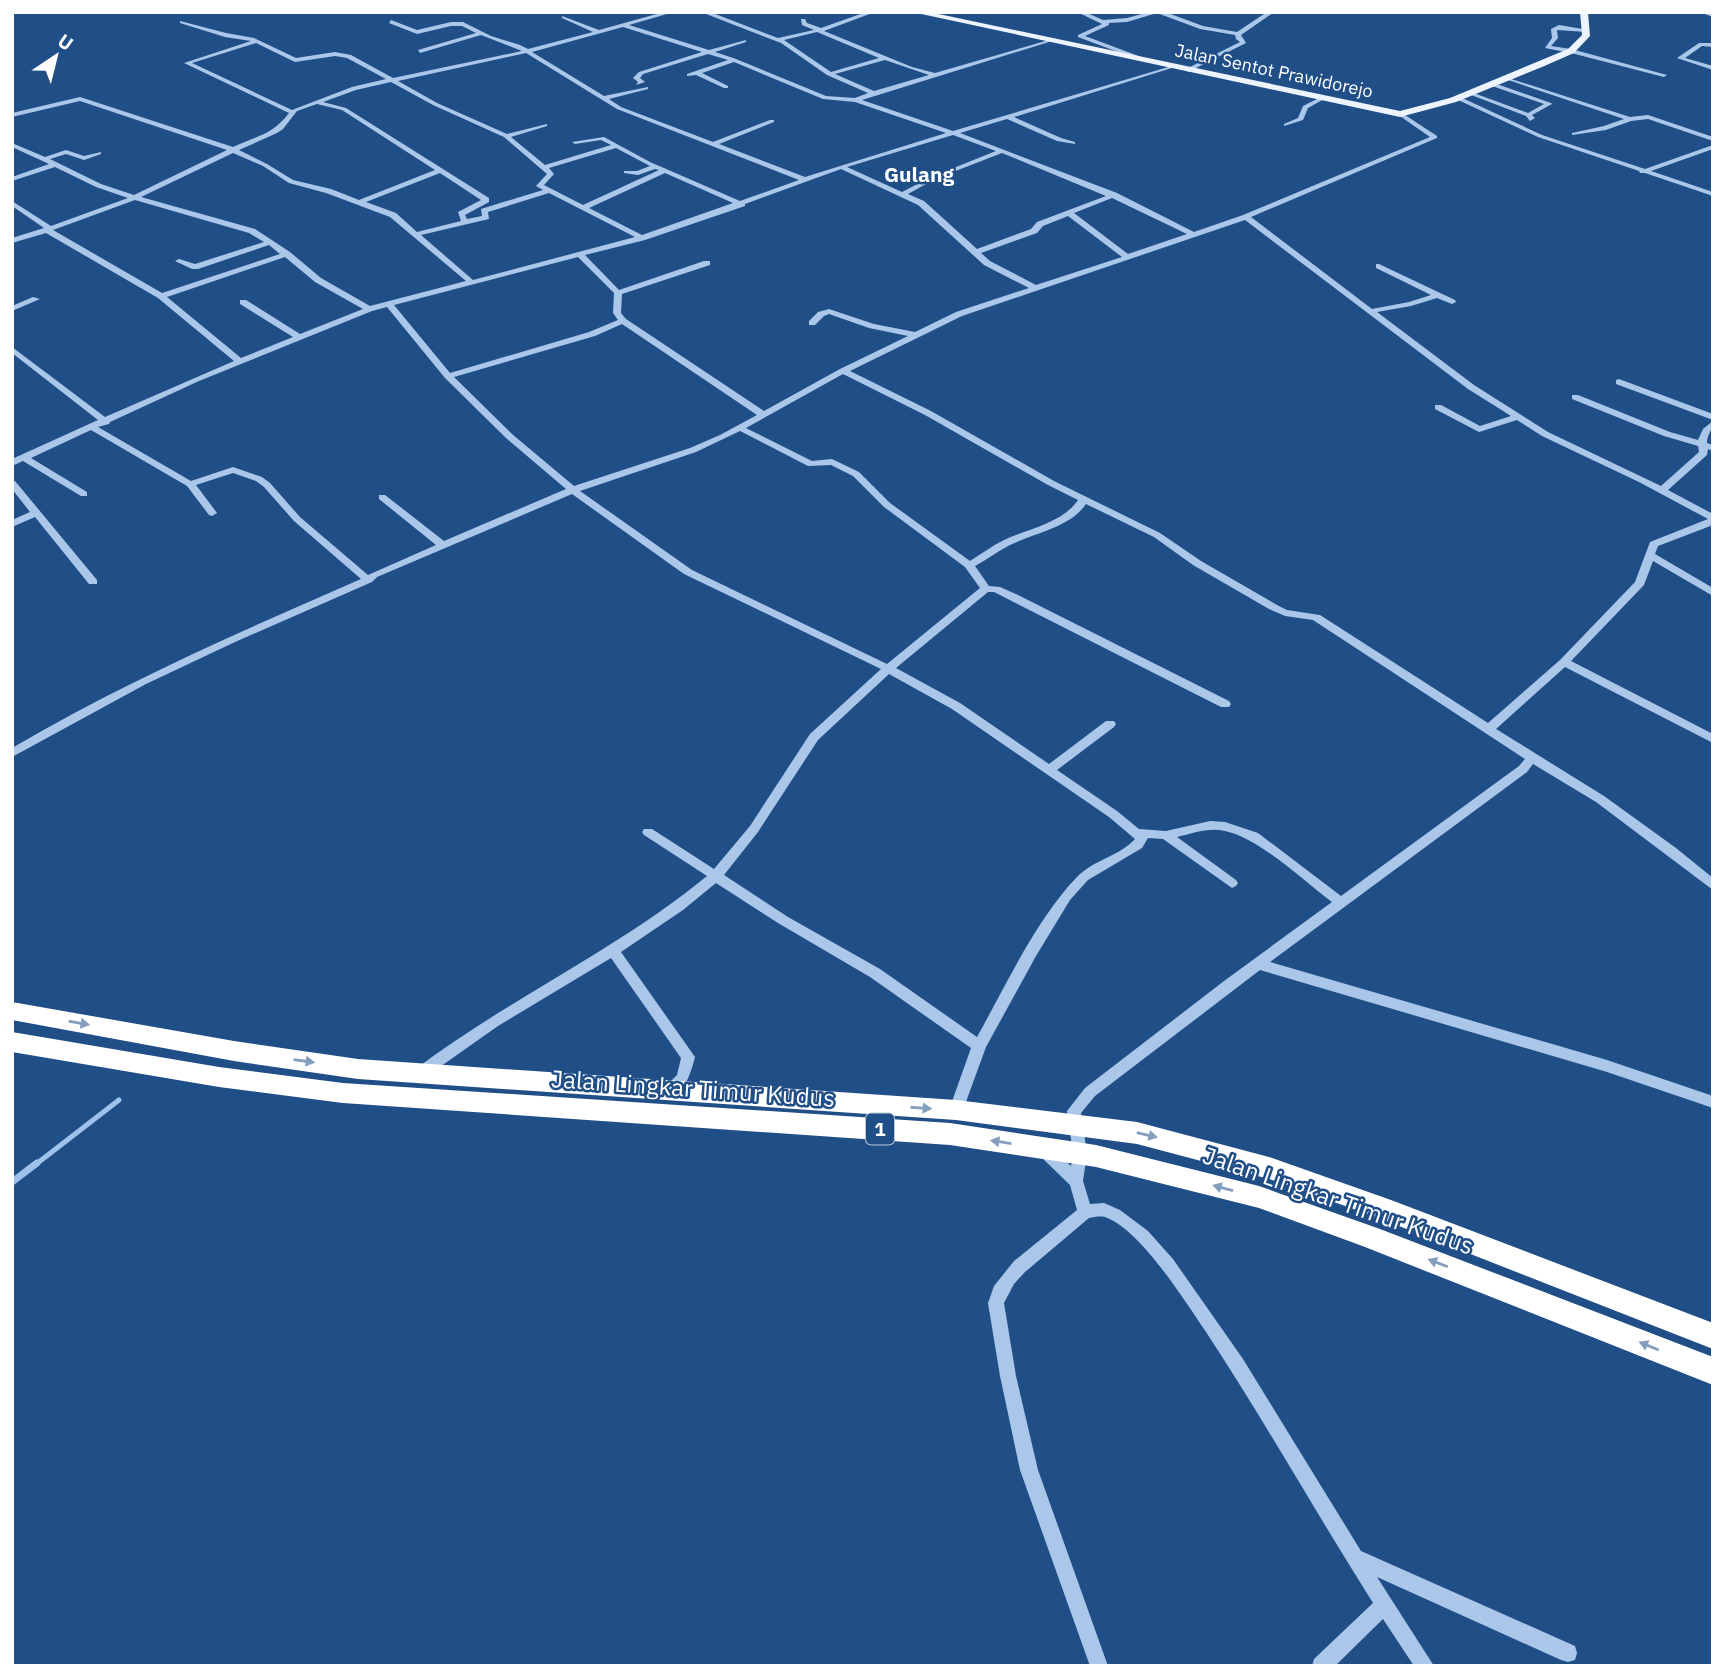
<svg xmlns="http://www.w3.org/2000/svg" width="1725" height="1678" font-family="'IBM Plex Sans',sans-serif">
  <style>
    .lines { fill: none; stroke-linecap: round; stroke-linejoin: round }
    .stream-far1 { stroke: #9ec2ec; stroke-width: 5 }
    .stream { stroke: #9ec2ec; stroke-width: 7 }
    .minor { fill: #aac7ea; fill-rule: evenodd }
    .major { fill: #eef4fe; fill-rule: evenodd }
    .highway { fill: #fff; fill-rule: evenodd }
    .oneway { fill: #849ebd }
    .labels { text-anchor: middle; stroke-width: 5; stroke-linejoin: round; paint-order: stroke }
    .far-street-label { font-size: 18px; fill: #fff; stroke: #204e87 }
    .shield { fill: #204e87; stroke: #bccadb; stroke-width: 2 }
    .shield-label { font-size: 19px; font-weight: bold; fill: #fff }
    .far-quarter-label { font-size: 21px; font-weight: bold; fill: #fff; stroke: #204e87 }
    .near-street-label { font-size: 24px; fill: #fff; stroke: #204e87 }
  </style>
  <rect width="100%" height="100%" fill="#204e87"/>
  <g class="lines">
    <path class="stream-far1" d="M 35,1165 L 119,1100"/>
    <path class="stream" d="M 12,1182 L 37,1163"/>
    <path class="minor" d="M 664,12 L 674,12 L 629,25 L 709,50 L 746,40 L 746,42 L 715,52 L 736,59 L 826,96 L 855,98 L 868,93 L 827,75 L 781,43 L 701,12 L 710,12 L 778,38 L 814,30 L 802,25 L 801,19 L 805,19 L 807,23 L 821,28 L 866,12 L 875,12 L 824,31 L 912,67 L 935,73 L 1049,40 L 1049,42 L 862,100 L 953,131 L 1175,65 L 1175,67 L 1014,117 L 1061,138 L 1075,142 L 1075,144 L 1057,141 L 1007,119 L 960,133 L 1117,193 L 1194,232 L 1243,215 L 1430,137 L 1397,114 L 1402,113 L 1437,136 L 1437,138 L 1251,217 L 1372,309 L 1409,302 L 1431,295 L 1376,268 L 1376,264 L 1379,264 L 1455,300 L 1456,302 L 1452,304 L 1437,298 L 1411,306 L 1377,312 L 1474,385 L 1548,432 L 1661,486 L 1699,452 L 1698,446 L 1664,436 L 1572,399 L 1572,395 L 1578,395 L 1670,432 L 1698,440 L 1703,429 L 1713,421 C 1713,430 1707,434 1707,443 L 1713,445 L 1713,451 L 1708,449 L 1707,455 L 1668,490 L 1713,514 L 1713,525 L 1658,546 L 1655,554 L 1713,588 L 1713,596 L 1653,561 L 1644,585 L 1571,661 L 1713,734 L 1713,743 L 1565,667 L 1496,729 L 1604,796 L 1676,848 L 1713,878 L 1713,890 L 1596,802 L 1533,764 L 1527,772 L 1270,962 L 1607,1060 L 1713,1096 L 1713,1108 L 1607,1072 L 1260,970 L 1095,1096 L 1081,1113 L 1087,1153 L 1083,1181 L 1090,1204 L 1104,1203 L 1120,1210 L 1148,1231 L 1173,1259 L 1243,1359 L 1361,1551 L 1575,1646 L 1577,1653 L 1575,1660 L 1568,1662 L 1561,1660 L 1377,1577 L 1434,1666 L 1414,1666 L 1383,1619 L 1335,1666 L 1312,1666 L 1314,1659 L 1373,1603 C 1316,1513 1264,1420 1206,1332 C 1185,1301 1140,1229 1105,1217 C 1100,1216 1094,1217 1089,1218 L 1025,1272 L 1014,1284 L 1004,1303 L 1016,1376 L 1038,1470 L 1108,1666 L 1090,1666 L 1020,1470 L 1000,1376 L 988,1303 L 994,1286 L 1014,1261 L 1077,1210 L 1070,1185 L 1038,1154 L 1036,1150 L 1038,1146 C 1051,1142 1062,1158 1071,1166 L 1073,1153 L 1067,1111 L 1085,1088 L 1224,981 L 1332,902 C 1304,881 1259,838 1225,831 C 1209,827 1193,833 1177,837 L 1236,880 L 1238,883 L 1236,886 L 1232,888 L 1163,839 L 1148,838 L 1142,848 L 1088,880 L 1070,900 L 1036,956 L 986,1047 L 963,1110 L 961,1114 L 956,1116 L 951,1114 L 949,1110 L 971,1048 L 870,977 L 778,923 L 716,883 L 683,910 L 621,952 L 695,1057 C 691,1072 684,1100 663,1095 L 661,1091 L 677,1075 L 681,1058 L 611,958 L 498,1026 L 427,1076 L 422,1078 L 417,1076 L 415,1072 L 417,1068 C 510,998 617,950 707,876 L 644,835 L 642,832 L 644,829 L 652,829 L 714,869 L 750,826 L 810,734 L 881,669 L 684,574 L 572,494 L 377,577 L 372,582 L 235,642 L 146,684 L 12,757 L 12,748 C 124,682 242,631 361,579 L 294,521 L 264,487 L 256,481 L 233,473 L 196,485 L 217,513 L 212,516 L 209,515 L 187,486 L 91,430 L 31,458 L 87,492 L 87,496 L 81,496 L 23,461 L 12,466 L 12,459 L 98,420 L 12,353 L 12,347 L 105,417 L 234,361 L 158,298 L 46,233 L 12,243 L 12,238 L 44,228 L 12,206 L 12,201 L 51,226 L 128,198 L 96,187 L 55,167 L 12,181 L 12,177 L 49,164 L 12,147 L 12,143 L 45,157 L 66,150 L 84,156 L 101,152 L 101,154 L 84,160 L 66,154 L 50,159 L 101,184 L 134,195 L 227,150 L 80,101 L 12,117 L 12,113 L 80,97 L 233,147 C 257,136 272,135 289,113 L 184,63 L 251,41 L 225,37 L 180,23 L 180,21 L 226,33 L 254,38 L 296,58 L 335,52 L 351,55 L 393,78 L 522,51 L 481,35 L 420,53 L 418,50 L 476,33 L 462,26 L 451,26 L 417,34 L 389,23 L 391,20 L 417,30 L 451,22 L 463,22 L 491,36 L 520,45 L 528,49 L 593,32 L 562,18 L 562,16 L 599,30 ZM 623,27 L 702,52 L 639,72 L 633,78 L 638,82 L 636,85 L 645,82 L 640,78 L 643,74 L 708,54 L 728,60 L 687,74 L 687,76 L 696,75 L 724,88 L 728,88 L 728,86 L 702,73 L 734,62 L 823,99 L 855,102 L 946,133 L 805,177 L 719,144 L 774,122 L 774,120 L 770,120 L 713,142 L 621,107 L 609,99 L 648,89 L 648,87 L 604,96 L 532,52 ZM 817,32 L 879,58 L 831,72 L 784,40 ZM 256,43 L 295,62 L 335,56 L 347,58 L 386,79 L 352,87 L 292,110 L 192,63 ZM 526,53 L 617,109 L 799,180 L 740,201 L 650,162 L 604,137 L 572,142 L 575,144 L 601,140 L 611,145 L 545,165 L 511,137 L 547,126 L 547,124 L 507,134 L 437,103 L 398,81 ZM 885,60 L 929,75 L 874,91 L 835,74 ZM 391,82 L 433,105 L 504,137 L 547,174 L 536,186 L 543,190 L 481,209 L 482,216 L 467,219 L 465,215 L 489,202 L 489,198 L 346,108 L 323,102 L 356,90 ZM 317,104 L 342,110 L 435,170 L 359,200 L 331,189 L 293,180 L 267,164 L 239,150 L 277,133 L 283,129 L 297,111 ZM 953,135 L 996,151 L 931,177 L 902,192 L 847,167 ZM 616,148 L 650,166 L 637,171 L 624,171 L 624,173 L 638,175 L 655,169 L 659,170 L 583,205 L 544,185 L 554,174 L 549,168 ZM 233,153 L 263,166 L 289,183 L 326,193 L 390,217 L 466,281 L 370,306 L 321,278 L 290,252 L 255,229 L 141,197 ZM 1002,153 L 1106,196 L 1037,222 L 1031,229 L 977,249 L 924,201 L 908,194 L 935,179 ZM 841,169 L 918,205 L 984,265 L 1029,288 L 956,312 L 915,332 L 874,324 L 829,309 L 818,312 L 809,321 L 809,325 L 815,325 L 824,316 L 829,314 L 869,328 L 908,336 L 840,369 L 764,411 L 626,319 L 621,313 L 622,294 L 710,265 L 710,261 L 704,261 L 619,290 L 585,255 L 645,240 L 745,206 L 745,204 ZM 440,173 L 481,200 L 458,212 L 461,221 L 417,232 L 396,213 L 366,202 ZM 665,173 L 733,203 L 642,235 L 589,208 ZM 549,193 L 635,237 L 473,280 L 421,235 L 489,219 L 488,212 ZM 1112,198 L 1187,234 L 1128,254 L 1074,213 ZM 135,200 L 249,233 L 264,242 L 195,264 L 179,259 L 175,261 L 192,269 L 198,269 L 269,245 L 280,254 L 162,293 L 53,230 ZM 1068,216 L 1122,257 L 1036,285 L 990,261 L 981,253 L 1037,233 L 1043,226 ZM 1245,220 L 1468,389 L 1511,416 L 1480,426 L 1441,405 L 1435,405 L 1435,409 L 1479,432 L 1517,420 L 1542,436 L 1639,482 L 1708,519 L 1650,542 L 1635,582 L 1560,660 L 1488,723 L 1320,615 L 1287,610 L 1277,605 L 1201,561 L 1160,533 L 1054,481 L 931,411 L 850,371 L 962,316 ZM 285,257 L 315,282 L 363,309 L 300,334 L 246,300 L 240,300 L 240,304 L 293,337 L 241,358 L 167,297 ZM 578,257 L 614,293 L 613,313 L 618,320 L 589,332 L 450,373 L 394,305 ZM 387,307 L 445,378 L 506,438 L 566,489 L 444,541 L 385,495 L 379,495 L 379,499 L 436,545 L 368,575 L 300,517 L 270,483 L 262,477 L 233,467 L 191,481 L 98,427 L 109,424 L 110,422 L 199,381 L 372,311 ZM 622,324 L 757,415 L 720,435 L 690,448 L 574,486 L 512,434 L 454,377 L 595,336 ZM 843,374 L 925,415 L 1048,485 L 1078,500 C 1063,523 1027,529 1004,540 C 992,546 981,554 970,561 L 890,503 L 859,472 L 832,459 L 812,461 L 746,428 ZM 740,431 L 808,466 L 831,465 L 853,476 L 884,507 L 965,567 L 980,588 L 887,664 L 692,570 L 580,491 L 696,452 ZM 1086,504 L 1154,537 L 1193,565 L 1269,609 L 1285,616 L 1313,620 L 1525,759 L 1519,766 L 1341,896 L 1258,833 L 1225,822 L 1210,821 L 1166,831 L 1139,829 L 1117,811 L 1057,770 L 1114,727 L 1116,724 L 1114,721 L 1106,721 L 1049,764 L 960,703 L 896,668 L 988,592 L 994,592 L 1221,707 L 1229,707 L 1231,704 L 1229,701 L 1018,595 L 1000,587 L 989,586 L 975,566 C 986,560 997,552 1008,546 C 1033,533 1070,528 1086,504 ZM 889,674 L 952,709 L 1109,817 L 1135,839 C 1120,856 1093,860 1077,877 C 1037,918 1005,987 977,1037 L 880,969 L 788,917 L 724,875 L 758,832 L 818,740 Z
      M 1077,12 L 1085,12 L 1103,20 L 1127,18 L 1149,12 L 1165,12 L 1203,26 L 1237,32 L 1267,12 L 1274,12 L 1241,35 L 1246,43 L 1188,72 L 1186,69 L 1240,42 L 1236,39 L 1235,35 L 1200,29 L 1157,13 L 1127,22 L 1109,23 L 1109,25 L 1085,36 L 1144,58 L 1142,61 L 1078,37 L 1078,35 L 1102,24 Z
      M 1701,12 L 1713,13 L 1713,17 L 1702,13 Z
      M 1559,25 L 1589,30 L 1586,32 L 1557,30 L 1558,38 L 1551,46 L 1571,49 L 1667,75 L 1664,77 L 1571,53 L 1545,48 L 1552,38 L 1551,29 Z
      M 1699,43 L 1713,43 L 1713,47 L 1702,46 L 1685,58 L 1713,66 L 1713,70 L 1677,58 Z
      M 1505,77 L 1630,117 L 1648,115 L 1713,137 L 1713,141 L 1648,119 L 1631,121 L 1606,130 L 1572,135 L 1572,133 L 1604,126 L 1624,119 L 1505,79 Z
      M 1491,82 L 1551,103 L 1552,104 L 1532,115 L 1535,118 L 1530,121 L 1526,116 L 1466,93 L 1471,92 L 1528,113 L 1544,104 L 1489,85 Z
      M 1458,96 L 1542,135 L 1645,169 L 1713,145 L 1713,149 L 1651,171 L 1713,192 L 1713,196 L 1645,173 L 1640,173 L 1639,171 L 1538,137 L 1456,99 L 1455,98 Z
      M 1321,97 L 1326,98 L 1308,108 L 1303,120 L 1284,126 L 1284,124 L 1298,118 L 1303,106 Z
      M 33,297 L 40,299 L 12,311 L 12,306 Z
      M 1619,379 L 1713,414 L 1713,420 L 1616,384 L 1616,380 Z
      M 12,480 L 15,481 L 97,580 L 97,584 L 89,584 L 35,517 L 12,527 L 12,520 L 30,512 L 12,489 Z"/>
    <path class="major" d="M 912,12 L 929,12 L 1400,111 L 1450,98 L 1568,49 L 1582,35 L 1580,12 L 1588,12 L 1590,36 L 1574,53 L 1542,67 L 1456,102 L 1400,117 Z"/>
    <path class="highway" d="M 12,1002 L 234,1041 L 358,1059 L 956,1100 L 1137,1122 L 1269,1157 L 1391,1200 L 1713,1323 L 1713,1349 L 1376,1217 L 1269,1179 L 1137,1144 L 956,1120 L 358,1079 L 234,1061 L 12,1020 Z
      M 12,1032 L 219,1067 L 343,1083 L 950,1123 L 1096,1145 L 1259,1186 L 1380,1229 L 1713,1357 L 1713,1385 L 1365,1247 L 1259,1208 L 1096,1167 L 950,1145 L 343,1103 L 219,1087 L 12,1052 Z"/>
  </g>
  <defs><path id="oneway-solid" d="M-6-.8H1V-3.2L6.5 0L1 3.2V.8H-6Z" transform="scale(1.75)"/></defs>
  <g class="oneway">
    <use href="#oneway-solid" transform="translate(79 1023) rotate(10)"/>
    <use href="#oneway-solid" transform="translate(304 1061) rotate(8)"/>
    <use href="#oneway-solid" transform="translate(921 1108) rotate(4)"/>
    <use href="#oneway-solid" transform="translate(1147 1135) rotate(13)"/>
    <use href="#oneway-solid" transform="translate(1001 1142) rotate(-171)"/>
    <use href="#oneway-solid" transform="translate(1223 1188) rotate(-165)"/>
    <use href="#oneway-solid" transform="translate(1438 1263) rotate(-159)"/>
    <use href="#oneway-solid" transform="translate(1649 1346) rotate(-158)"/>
  </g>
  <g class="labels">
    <g class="far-street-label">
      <text transform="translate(1274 71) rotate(12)" y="6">Jalan Sentot Prawidorejo</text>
    </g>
    <rect class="shield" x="866" y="1113.5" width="28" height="31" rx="5"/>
    <g class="shield-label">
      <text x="880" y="1136">1</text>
    </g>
    <g class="far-quarter-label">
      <text x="919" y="182">Gulang</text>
    </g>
    <g class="near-street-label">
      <text transform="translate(693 1089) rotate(4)" y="8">Jalan Lingkar Timur Kudus</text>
      <text transform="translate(1338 1201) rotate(19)" y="8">Jalan Lingkar Timur Kudus</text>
    </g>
  </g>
  <rect width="1725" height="1678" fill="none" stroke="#ffffff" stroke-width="28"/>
  <g transform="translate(56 56) rotate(35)" stroke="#204e87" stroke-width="5" paint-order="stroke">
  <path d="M0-5L12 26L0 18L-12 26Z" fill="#ffffff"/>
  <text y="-10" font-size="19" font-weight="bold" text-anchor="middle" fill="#ffffff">U</text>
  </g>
</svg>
